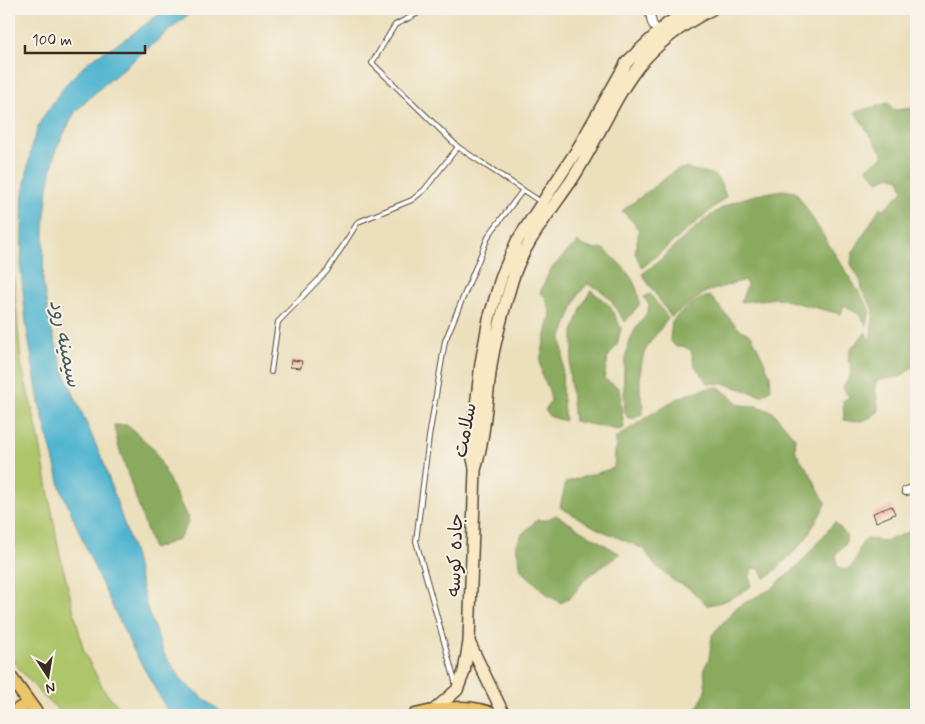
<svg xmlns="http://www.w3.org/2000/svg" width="925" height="724" font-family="Mynerve,'Playpen Sans Arabic',sans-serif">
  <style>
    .green { fill: #aec56a; stroke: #747844 }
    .forest { fill: #8aaa5e; stroke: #626a3e }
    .water { fill: #51b5d0; stroke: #467077 }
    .building { fill: #f2b1a7 }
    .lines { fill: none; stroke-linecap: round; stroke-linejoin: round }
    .lane-casing { stroke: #554536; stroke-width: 6 }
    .street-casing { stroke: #554536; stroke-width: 10 }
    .secondary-casing { stroke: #554536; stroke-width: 14 }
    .primary-casing { stroke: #554536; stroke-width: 15 }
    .lane { stroke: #fff; stroke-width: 4 }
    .street { stroke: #fff; stroke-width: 8 }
    .secondary { stroke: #f8e8c3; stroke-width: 11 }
    .primary { stroke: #edc569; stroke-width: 12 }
    .labels { text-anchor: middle; stroke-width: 4; stroke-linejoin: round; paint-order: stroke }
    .street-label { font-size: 19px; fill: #3b2a1e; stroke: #f7f3e8 }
    .water-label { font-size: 20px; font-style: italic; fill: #435b5c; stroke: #f7f3e8 }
  </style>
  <rect width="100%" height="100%" fill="#f7f3e8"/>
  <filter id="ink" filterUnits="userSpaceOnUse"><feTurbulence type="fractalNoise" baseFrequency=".02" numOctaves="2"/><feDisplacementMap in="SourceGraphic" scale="10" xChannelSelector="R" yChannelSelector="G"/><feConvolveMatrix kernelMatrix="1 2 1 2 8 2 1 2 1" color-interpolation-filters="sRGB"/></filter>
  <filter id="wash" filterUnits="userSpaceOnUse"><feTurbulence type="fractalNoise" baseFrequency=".0096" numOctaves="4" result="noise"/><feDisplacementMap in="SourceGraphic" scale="20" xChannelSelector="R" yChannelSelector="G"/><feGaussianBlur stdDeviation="1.12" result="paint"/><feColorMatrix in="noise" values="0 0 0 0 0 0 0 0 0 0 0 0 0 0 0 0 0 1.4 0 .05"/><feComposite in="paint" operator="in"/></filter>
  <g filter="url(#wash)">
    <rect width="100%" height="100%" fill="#ebdfbc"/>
    <path class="green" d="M 9,169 L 14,182 L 13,268 L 21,364 L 38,433 L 59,551 L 84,652 L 105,692 L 127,715 L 64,715 L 42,695 L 9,657 Z"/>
    <path class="forest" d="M 888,103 L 894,110 L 916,108 L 916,311 L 914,315 L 916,364 L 901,377 L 877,380 L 875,386 L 879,411 C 867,421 859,424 844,420 L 843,401 L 849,397 L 843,388 C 849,377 855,372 848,360 L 850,350 L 866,332 L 870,342 L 874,310 L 862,291 L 861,282 L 851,264 L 852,254 L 880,207 L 884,209 L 903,191 L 900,179 L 890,176 L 878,181 L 867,168 L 884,156 L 855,112 Z
      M 685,168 C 710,175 717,168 726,197 L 642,268 L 635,253 L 639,231 L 634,223 L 622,211 L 676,170 Z
      M 783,190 L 796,192 L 870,310 L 867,326 L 860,315 L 844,305 L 841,314 L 777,298 L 741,302 L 747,285 L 744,280 L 706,292 L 671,317 L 642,274 C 670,255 702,215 734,202 C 750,195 766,193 783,190 Z
      M 577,242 C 585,248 592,250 602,248 C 620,262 640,281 639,305 L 625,322 C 610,303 612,293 587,284 L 578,295 L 561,339 L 563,352 L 562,392 L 565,421 L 549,416 L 545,410 L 551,401 L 549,390 L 542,376 L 540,360 L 551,314 L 545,296 L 540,293 L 550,270 Z
      M 591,290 L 610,306 L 621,328 L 617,345 L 608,357 L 604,379 L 619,388 L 624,428 L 618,430 L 574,421 L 569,370 L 573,351 L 573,332 L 582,306 Z
      M 650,294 L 668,318 C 650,345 641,345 640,382 C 640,391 640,397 644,405 L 642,414 L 635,418 L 628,418 L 625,413 C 624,385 620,359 634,332 C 639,322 647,317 649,305 L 644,297 Z
      M 710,296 L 738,328 L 752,336 L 770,374 L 771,389 L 762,396 L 726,384 L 707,383 L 694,364 L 691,350 L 682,346 L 675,346 L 670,340 L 672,321 C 682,312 696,298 710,296 Z
      M 719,387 L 740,405 L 757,406 L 773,412 L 795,438 L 796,453 L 810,473 L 826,504 L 805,540 L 771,575 L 765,578 L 759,569 L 752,568 L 750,575 L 751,586 C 738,596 724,603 707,605 L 689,588 L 674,581 L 654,564 L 644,549 L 596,528 L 560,507 L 566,482 L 614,468 L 616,438 C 648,417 681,389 719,387 Z
      M 114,425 L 127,425 L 154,449 L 189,521 L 179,539 L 153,549 L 118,445 Z
      M 556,515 L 620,554 L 586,578 L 570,598 L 561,603 L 549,596 L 521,570 L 516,546 L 522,534 L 537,520 L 546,520 Z
      M 835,522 L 847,536 L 845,544 L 836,554 L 837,566 L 846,570 C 862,560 854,550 866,539 L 886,541 L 916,529 L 916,715 L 693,715 L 706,692 L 704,669 L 709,659 L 712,635 L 737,607 L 771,589 L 801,563 Z"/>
    <path class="water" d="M 166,9 L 195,9 L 99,89 L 75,112 L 56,149 L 48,187 L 44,228 L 43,282 L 50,325 L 66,377 L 103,461 L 134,554 L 147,609 L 165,656 L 183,682 L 225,715 L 170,715 L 133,649 L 99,578 L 61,489 L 39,402 L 26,323 L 21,270 L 23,194 L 32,144 L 41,120 L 66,84 L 90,60 L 127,38 Z"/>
    <g id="blocks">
      <path class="building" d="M 291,360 L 302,361 L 301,368 L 290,367 Z
        M 892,506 L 895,514 L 876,522 L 873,513 Z"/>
    </g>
  </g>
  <g filter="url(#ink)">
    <use href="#blocks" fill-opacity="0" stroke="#554536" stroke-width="1"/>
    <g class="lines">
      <g class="lane-casing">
        <path id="lane" d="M 426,9 L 395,25 L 372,63 L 458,147 L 541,202
          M 271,372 L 278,322 L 327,271 L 358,222 L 412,200 L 424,190 L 458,147
          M 456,685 L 416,541 L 429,437 L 445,341 L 489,235 L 523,190"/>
      </g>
      <g class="street-casing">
        <path id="street" d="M 649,9 L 652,23 L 660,36
          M 906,491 L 916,488"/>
      </g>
      <g class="secondary-casing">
        <path id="secondary" d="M 475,468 L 471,450 L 481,363 L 489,319 L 502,275 L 517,241 L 577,150 L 627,62 L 667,24 L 690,9
          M 469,642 L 504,715
          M 433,711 L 457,690 L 464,672 L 469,642 L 475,470 C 485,436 486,401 491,366 C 495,337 504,309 512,281 C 523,244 550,212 571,181 C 596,144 611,102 638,67 C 657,43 685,23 712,9"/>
      </g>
      <g class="primary-casing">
        <path id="primary" d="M 9,675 L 38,715
          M 9,715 L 29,703
          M 415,715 C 440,709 470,703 494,715"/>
      </g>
      <use href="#lane" class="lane"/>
      <use href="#street" class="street"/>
      <use href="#secondary" class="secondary"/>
      <use href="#primary" class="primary"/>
    </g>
  </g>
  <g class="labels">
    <g class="street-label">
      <text transform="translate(464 430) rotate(-79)" y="7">سلامت</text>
      <text transform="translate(454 555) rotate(-88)" y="7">جاده کوسه</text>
    </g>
    <g class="water-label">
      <text transform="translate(66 343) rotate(78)" y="7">سیمینه رود</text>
    </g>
  </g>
  <rect width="925" height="724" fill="none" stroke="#f7f3e8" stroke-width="30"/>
  <g transform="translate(48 676) rotate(168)" stroke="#f7f3e8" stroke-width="4" paint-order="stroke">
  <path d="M0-4L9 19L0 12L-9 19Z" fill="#3b2a1e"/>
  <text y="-8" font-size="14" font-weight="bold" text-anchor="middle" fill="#3b2a1e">N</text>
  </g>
  <path d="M25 45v8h120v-8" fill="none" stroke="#3b2a1e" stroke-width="2.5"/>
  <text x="32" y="45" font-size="15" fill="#3b2a1e" stroke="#f7f3e8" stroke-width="4" paint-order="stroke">100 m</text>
</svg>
